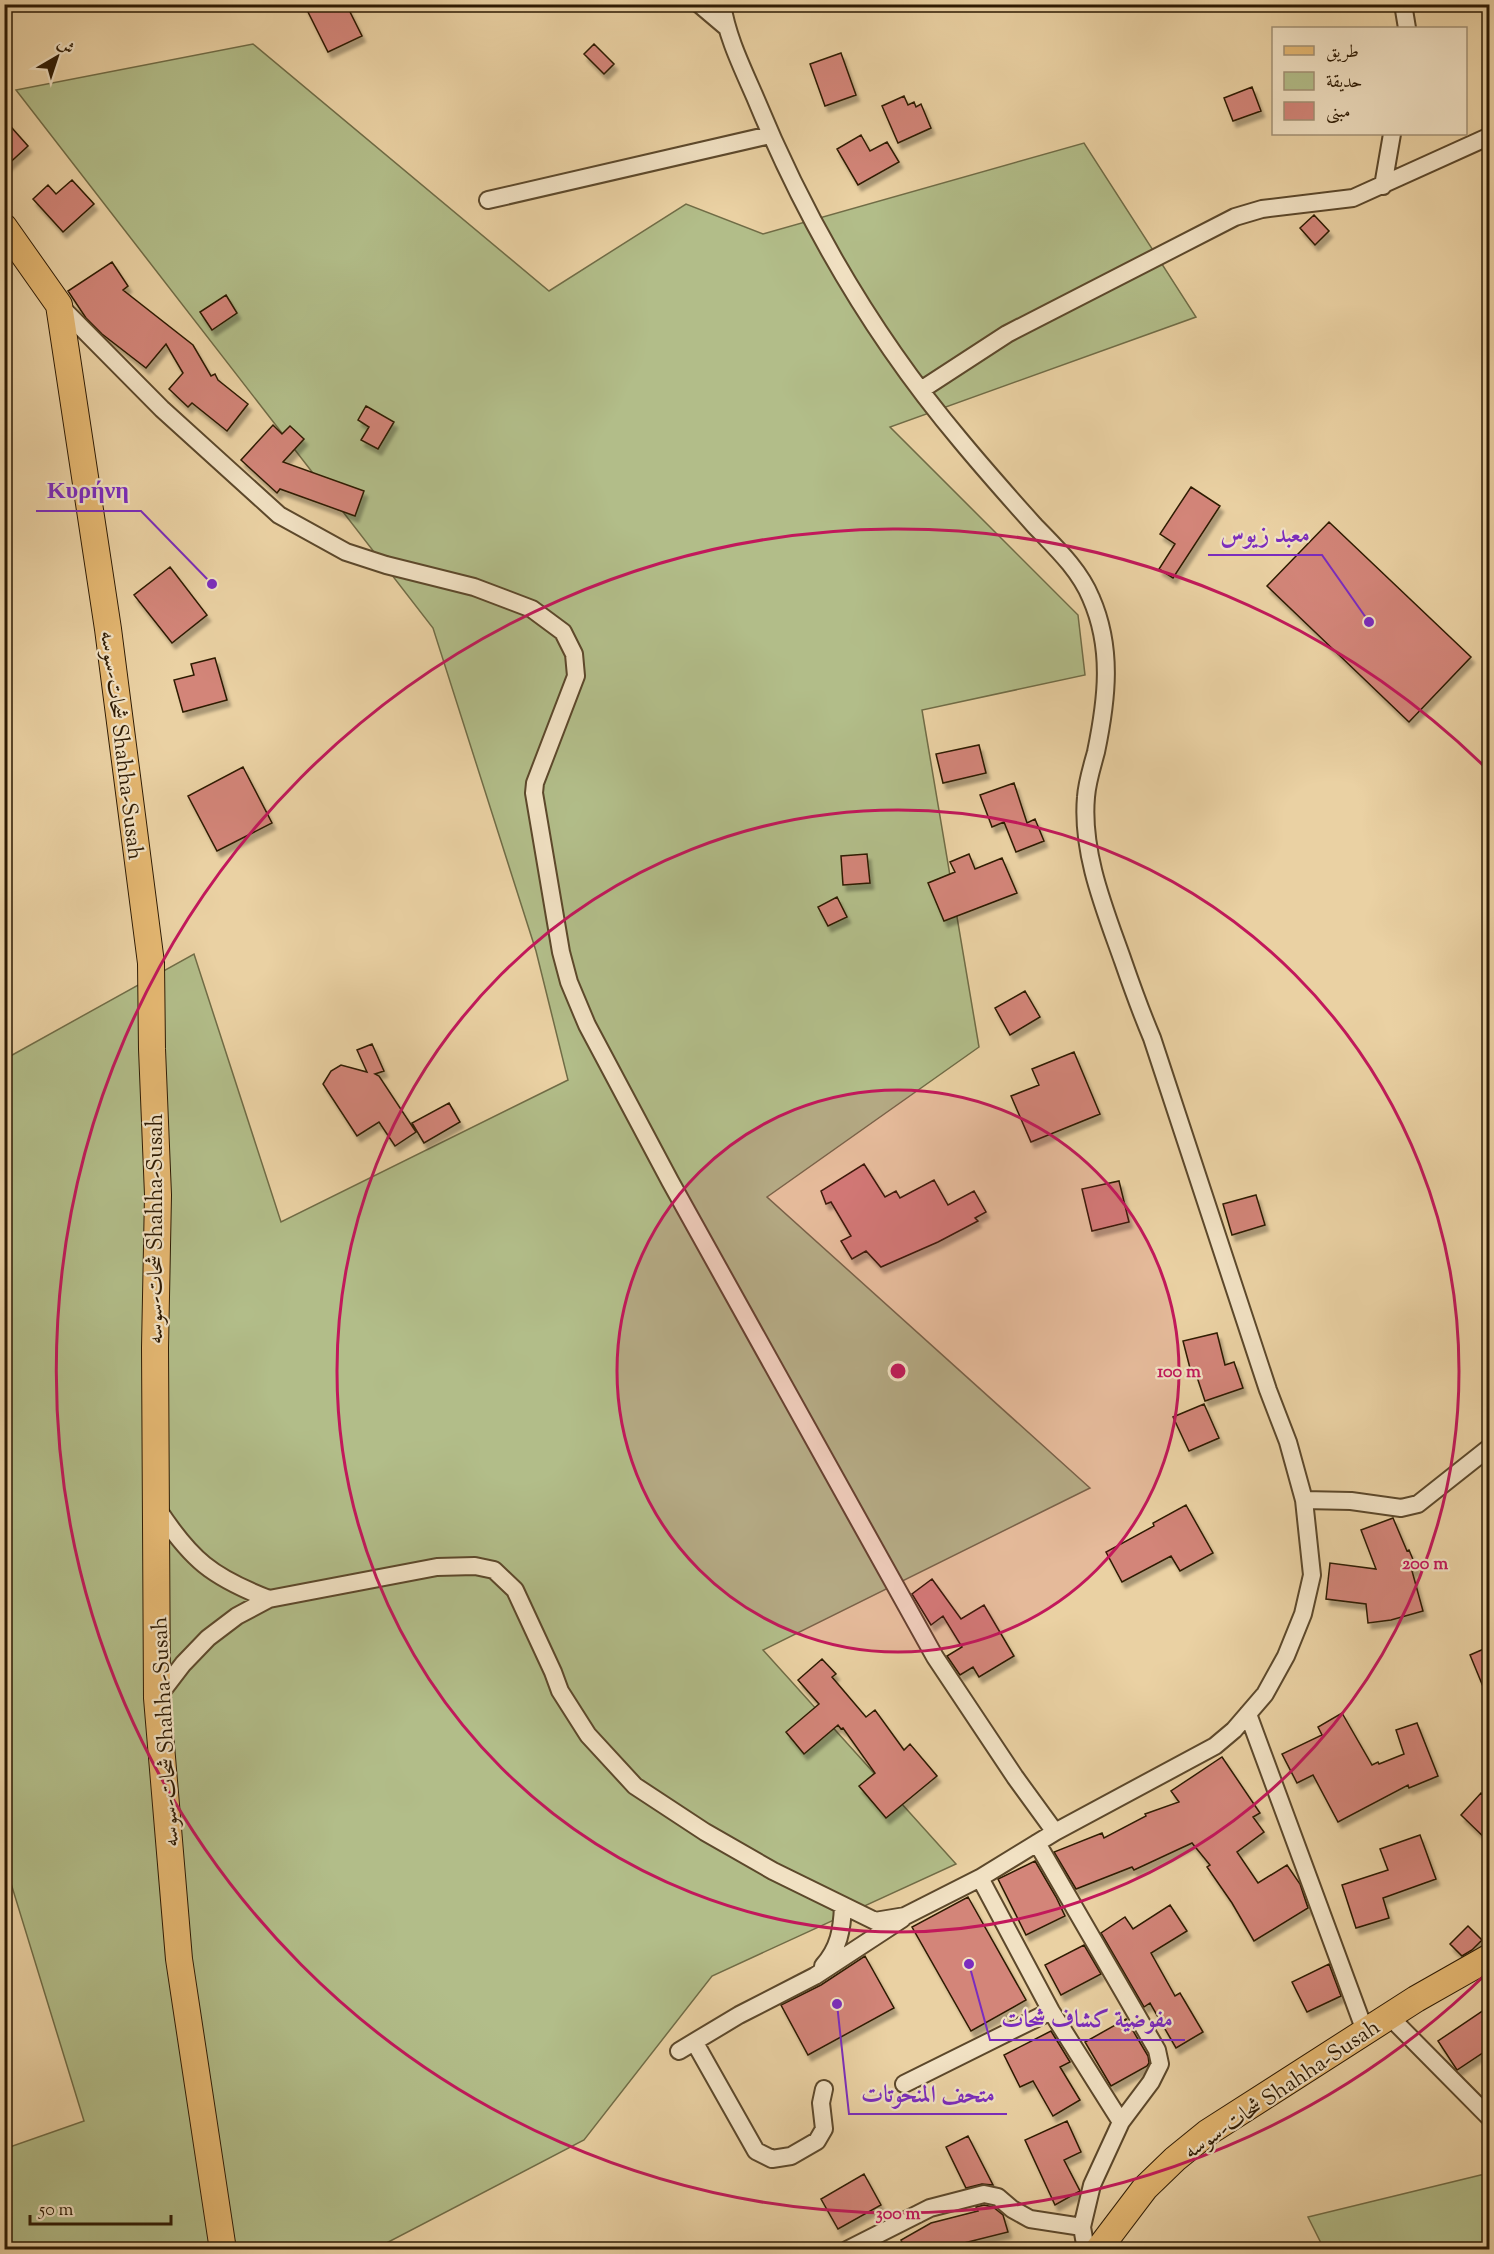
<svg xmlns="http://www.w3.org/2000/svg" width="1494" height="2254" font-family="'Sorts Mill Goudy',Amiri,serif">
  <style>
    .green { fill: #b2bd89; stroke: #706c46; stroke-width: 1.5 }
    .building { fill: #d38579; stroke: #2d1a03; stroke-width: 1.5; filter: url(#shadow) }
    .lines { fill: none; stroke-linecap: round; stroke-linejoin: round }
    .street-casing { stroke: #5c482b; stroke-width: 20 }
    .primary-casing { stroke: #2d1a03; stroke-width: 28 }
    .street { stroke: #f1e1c3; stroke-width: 16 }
    .primary { stroke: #e5b872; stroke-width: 26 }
    .ring { fill: none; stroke: #c2185b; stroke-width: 3 }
    .labels { text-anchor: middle; stroke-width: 4.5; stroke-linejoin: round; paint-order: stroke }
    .street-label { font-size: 22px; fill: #2d1a03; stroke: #f1e1c3 }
    .centre { fill: #c2185b; stroke: #f1e1c3; stroke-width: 3 }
    .ring-label { font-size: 18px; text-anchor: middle; font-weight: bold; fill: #c2185b; stroke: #f1e1c3; stroke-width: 4.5; stroke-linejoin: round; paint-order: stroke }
    .leader { fill: none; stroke: #7b2cbf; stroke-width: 2 }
    .callout-dot { fill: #7b2cbf; stroke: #f1e1c3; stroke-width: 2 }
    .callout-label { font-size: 24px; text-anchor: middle; font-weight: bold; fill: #7b2cbf; stroke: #f1e1c3; stroke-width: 4.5; stroke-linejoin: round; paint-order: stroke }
  </style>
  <defs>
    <filter id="shadow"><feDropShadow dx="3.5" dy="6" stdDeviation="1.5" flood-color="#0004"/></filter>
  </defs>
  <rect width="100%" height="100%" fill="#ead1a3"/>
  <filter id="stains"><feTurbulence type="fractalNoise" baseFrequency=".00333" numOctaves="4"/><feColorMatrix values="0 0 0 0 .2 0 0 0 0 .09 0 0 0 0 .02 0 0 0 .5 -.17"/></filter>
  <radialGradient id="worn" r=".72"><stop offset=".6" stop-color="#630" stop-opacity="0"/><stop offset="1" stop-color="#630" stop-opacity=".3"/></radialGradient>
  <path class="green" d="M 253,44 L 549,291 L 686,204 L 763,234 L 1084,143 L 1196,317 L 890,427 L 1078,615 L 1085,675 L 922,710 L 979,1047 L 767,1197 L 1090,1488 L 763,1650 L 956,1864 L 712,1976 L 584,2140 L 375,2249 L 5,2249 L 4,2149 L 84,2121 L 5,1864 L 5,1059 L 194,954 L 281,1222 L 568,1080 L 536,951 L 433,628 L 16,90 Z
    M 1489,2173 L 1489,2249 L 1324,2249 L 1308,2217 Z"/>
  <path class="building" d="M 304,4 L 346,4 L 362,36 L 328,52 Z
    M 594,44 L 614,64 L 604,74 L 584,54 Z
    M 841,53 L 856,95 L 825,106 L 810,64 Z
    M 1252,87 L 1261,111 L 1233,121 L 1224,98 Z
    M 904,96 L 908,105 L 914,102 L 916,107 L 921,104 L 931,128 L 898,143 L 882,106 Z
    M 4,119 L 28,146 L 4,168 Z
    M 861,135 L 870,151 L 887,142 L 899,162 L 858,185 L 837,149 Z
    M 72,180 L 94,204 L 63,232 L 33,199 L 48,185 L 56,194 Z
    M 1314,215 L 1329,231 L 1315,245 L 1300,228 Z
    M 112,262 L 128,286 L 123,290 L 193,345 L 211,376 L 215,374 L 218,380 L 248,404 L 227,431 L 192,403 L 188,407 L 169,389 L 183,373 L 166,344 L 146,368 L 102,334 L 86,318 L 68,291 Z
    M 226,295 L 237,313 L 212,330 L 200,312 Z
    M 366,406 L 394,422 L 378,449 L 361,440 L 369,427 L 358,420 Z
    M 273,425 L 282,434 L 290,426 L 304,439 L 283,462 L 364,491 L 355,516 L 280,489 L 277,493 L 241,460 Z
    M 1191,487 L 1220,506 L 1173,578 L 1159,569 L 1175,544 L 1160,534 Z
    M 1329,522 L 1471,657 L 1409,722 L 1267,586 Z
    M 170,567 L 207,615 L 172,643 L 134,595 Z
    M 215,658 L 227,700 L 183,712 L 174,680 L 194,675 L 191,664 Z
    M 979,745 L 986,773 L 943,783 L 936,754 Z
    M 243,767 L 272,823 L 217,851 L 188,796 Z
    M 1014,783 L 1027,823 L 1035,819 L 1044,841 L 1016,852 L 1004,822 L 992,827 L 980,795 Z
    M 867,854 L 870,883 L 843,885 L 841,856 Z
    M 969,854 L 975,869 L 1002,858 L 1017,893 L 944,921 L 928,883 L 955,872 L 950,862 Z
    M 837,897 L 847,917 L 828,926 L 818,907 Z
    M 1025,991 L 1040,1017 L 1010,1035 L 995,1008 Z
    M 372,1044 L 384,1071 L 375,1074 L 379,1076 L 416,1132 L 395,1146 L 379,1122 L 357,1136 L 323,1084 L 331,1071 L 341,1065 L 367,1072 L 357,1050 Z
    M 1074,1052 L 1100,1114 L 1031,1142 L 1011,1096 L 1039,1085 L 1032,1069 Z
    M 449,1103 L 460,1122 L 424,1143 L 412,1123 Z
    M 864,1164 L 885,1197 L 896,1191 L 900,1198 L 934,1180 L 948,1205 L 974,1191 L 986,1212 L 975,1218 L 978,1221 L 938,1242 L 881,1267 L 866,1251 L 852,1259 L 841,1241 L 851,1236 L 831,1202 L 826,1204 L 821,1191 Z
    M 1119,1181 L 1129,1222 L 1092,1231 L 1082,1189 Z
    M 1256,1195 L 1265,1225 L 1232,1235 L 1223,1204 Z
    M 1217,1333 L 1225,1365 L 1234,1362 L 1243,1388 L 1205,1401 L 1195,1371 L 1191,1372 L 1183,1341 Z
    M 1204,1404 L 1219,1438 L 1189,1451 L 1173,1417 Z
    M 1186,1505 L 1213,1553 L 1180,1571 L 1171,1556 L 1122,1582 L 1106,1552 L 1154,1526 L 1153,1523 Z
    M 1393,1518 L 1407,1551 L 1409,1550 L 1417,1569 L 1412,1571 L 1423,1611 L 1391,1620 L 1368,1623 L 1366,1604 L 1326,1599 L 1330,1563 L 1376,1569 L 1361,1530 Z
    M 932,1579 L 961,1619 L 984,1605 L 1014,1656 L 979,1677 L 973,1667 L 960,1675 L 947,1656 L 962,1647 L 943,1616 L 931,1625 L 912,1594 Z
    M 1486,1648 L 1490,1657 L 1489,1701 L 1470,1655 Z
    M 822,1659 L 836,1674 L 832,1677 L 866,1717 L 875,1710 L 904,1750 L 910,1744 L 937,1776 L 886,1818 L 859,1786 L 875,1773 L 843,1728 L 841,1729 L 838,1725 L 804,1754 L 786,1732 L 819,1704 L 798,1680 Z
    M 1342,1713 L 1372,1765 L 1378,1762 L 1379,1764 L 1404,1754 L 1396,1730 L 1417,1723 L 1438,1776 L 1409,1788 L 1408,1785 L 1338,1822 L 1313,1775 L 1297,1783 L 1282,1754 L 1322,1735 L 1318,1727 Z
    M 1222,1757 L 1260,1813 L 1253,1817 L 1264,1832 L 1237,1852 L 1258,1883 L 1287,1865 L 1300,1884 L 1308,1908 L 1254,1941 L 1232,1903 L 1207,1867 L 1210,1865 L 1192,1843 L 1134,1870 L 1132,1867 L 1076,1889 L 1054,1852 L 1102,1833 L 1104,1838 L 1146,1816 L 1145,1814 L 1179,1802 L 1171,1791 Z
    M 1481,1793 L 1490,1801 L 1490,1843 L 1461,1815 Z
    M 1420,1835 L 1436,1879 L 1383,1898 L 1389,1918 L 1356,1928 L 1342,1885 L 1388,1870 L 1380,1849 Z
    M 1035,1861 L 1056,1897 L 1065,1916 L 1026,1935 L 998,1879 Z
    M 968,1897 L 1026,2000 L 971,2031 L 912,1927 Z
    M 1170,1905 L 1187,1931 L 1151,1953 L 1175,1996 L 1180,1993 L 1203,2032 L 1176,2048 L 1150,2003 L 1144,2007 L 1101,1933 L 1125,1917 L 1133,1929 Z
    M 1468,1926 L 1482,1940 L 1472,1950 L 1462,1956 L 1450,1944 Z
    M 1084,1945 L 1101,1974 L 1061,1995 L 1045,1965 Z
    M 865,1956 L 894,2008 L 808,2055 L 781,2005 L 821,1985 Z
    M 1329,1964 L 1341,1996 L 1307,2012 L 1292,1982 Z
    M 1490,2006 L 1490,2048 L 1457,2070 L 1438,2041 Z
    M 1126,2019 L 1148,2056 L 1149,2063 L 1147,2066 L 1111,2086 L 1085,2042 Z
    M 1051,2031 L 1070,2062 L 1060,2067 L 1080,2100 L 1053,2116 L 1033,2081 L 1020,2087 L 1004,2055 Z
    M 1067,2121 L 1081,2152 L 1064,2160 L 1080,2191 L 1055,2205 L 1025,2140 Z
    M 968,2136 L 993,2185 L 982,2184 L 966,2188 L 946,2147 Z
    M 864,2174 L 881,2205 L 838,2229 L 821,2199 Z
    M 984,2205 L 993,2207 L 1003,2215 L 1008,2232 L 936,2250 L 906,2250 L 901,2240 L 931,2223 L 978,2211 L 976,2207 Z"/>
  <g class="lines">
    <g class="street-casing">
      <path id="street" d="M 699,4 L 725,26
        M 1403,4 L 1407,28
        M 1383,186 L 1392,134
        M 488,200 L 770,135
        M 59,305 L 162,409 L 279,515 L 346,552 L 386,565 L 474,587 L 532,609 L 563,632 L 574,654 L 576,676 L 535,783 L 534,793 L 561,952 L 569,982 L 587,1025 L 670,1181 L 935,1657 L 1015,1777 L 1055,1832
        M 921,390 L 1007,334 L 1235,217 L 1262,209 L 1353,198 L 1490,136
        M 1304,1500 L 1351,1501 L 1401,1508 L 1418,1504 L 1490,1447
        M 157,1508 C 191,1560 212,1577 269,1599
        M 157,1698 L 183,1664 L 208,1638 L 237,1616 L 269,1599 L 437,1567 L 475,1566 L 494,1570 L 515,1590 L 553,1672 L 560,1691 L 588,1735 L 635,1786 L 705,1832 L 773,1871 L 875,1921 L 905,1916 L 980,1878 L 1055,1832 L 1215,1746 L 1234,1730 L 1265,1694 L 1286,1656 L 1303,1614 L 1312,1575 L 1304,1500 L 1288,1442 L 1268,1390 L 1152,1038 C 1141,1012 1132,987 1123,961 C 1105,910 1081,853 1086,797 C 1087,782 1092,767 1096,752 C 1107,699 1113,648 1091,598 C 1079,569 1055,547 1034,525 C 1009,497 985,470 961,441 C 875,339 806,221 755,97 C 742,67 727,37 722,4
        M 1248,1714 L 1365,2031
        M 1037,1843 L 1157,2050 L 1160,2064 L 1151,2082 L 1121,2122 L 1092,2185 L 1082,2227 L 1086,2250
        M 980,1878 L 1051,2011 L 1121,2122
        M 823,1966 C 839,1948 842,1930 843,1906
        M 1389,2016 L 1490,2118
        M 695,2043 L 756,2151 L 772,2159 L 791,2156 L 817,2141 L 824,2129 L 821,2103 L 824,2089
        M 679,2051 L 739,2015 L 815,1976 L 902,1919
        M 904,2084 L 1051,2011
        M 847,2250 L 930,2208 L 984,2194 L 998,2197 L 1012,2209 L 1030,2219 L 1082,2227"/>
    </g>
    <g class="primary-casing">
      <path id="primary" d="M 4,227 L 59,305 L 108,629 L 151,963 L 152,1049 L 158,1195 L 155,1348 L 157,1698 L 179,1959 L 223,2250
        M 1098,2250 L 1145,2188 L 1175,2159 L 1207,2133 L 1416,1999 L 1490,1957"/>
    </g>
    <use href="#street" class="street"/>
    <use href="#primary" class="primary"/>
  </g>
  <circle cx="898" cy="1371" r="281" fill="#c2185b" fill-opacity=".12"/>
  <g class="ring">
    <circle cx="898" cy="1371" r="281"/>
    <circle cx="898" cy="1371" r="561"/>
    <path d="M1488 1972A842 842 0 1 1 1488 770"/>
  </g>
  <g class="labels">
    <g class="street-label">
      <text transform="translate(123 745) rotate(83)" y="8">شحات-سوسه Shahha-Susah</text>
      <text transform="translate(154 1229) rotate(-90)" y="8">شحات-سوسه Shahha-Susah</text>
      <text transform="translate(164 1732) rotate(-93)" y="8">شحات-سوسه Shahha-Susah</text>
      <text transform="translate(1281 2088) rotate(-34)" y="8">شحات-سوسه Shahha-Susah</text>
    </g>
  </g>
  <circle cx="898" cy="1371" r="9" class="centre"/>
  <g class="ring-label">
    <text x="1179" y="1377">100 m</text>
    <text x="1425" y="1569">200 m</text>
    <text x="898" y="2219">300 m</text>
  </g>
  <path class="leader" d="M212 584L141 511H36M1369 622L1322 555H1208M969 1964L990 2040H1185M837 2004L849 2114H1007"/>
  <g class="callout-dot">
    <circle cx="212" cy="584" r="6"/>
    <circle cx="1369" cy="622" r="6"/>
    <circle cx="969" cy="1964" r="6"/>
    <circle cx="837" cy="2004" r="6"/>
  </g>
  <g class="callout-label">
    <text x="88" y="498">Κυρήνη</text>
    <text x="1265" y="542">معبد زيوس</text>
    <text x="1087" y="2027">مفوضية كشاف شحات</text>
    <text x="928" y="2102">متحف المنحوتات</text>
  </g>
  <rect width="1494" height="2254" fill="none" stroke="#ead1a3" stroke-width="24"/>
  <rect x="6" y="6" width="1482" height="2242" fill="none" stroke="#2d1a03" stroke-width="3"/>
  <rect x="12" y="12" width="1470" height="2230" fill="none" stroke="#2d1a03" stroke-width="1.5"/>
  <rect x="1272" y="27" width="195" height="108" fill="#f1e1c3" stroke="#a39176" stroke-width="1.5"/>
  <rect x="1284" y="46" width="30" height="9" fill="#e5b872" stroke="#a39176" stroke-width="1.5"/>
  <text x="1326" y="57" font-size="18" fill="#2d1a03">طريق</text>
  <rect x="1284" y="72" width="30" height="18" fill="#b2bd89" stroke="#a39176" stroke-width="1.5"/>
  <text x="1326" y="87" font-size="18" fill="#2d1a03">حديقة</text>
  <rect x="1284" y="102" width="30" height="18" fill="#d38579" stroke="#a39176" stroke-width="1.5"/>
  <text x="1326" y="117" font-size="18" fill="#2d1a03">مبنى</text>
  <g transform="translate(57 57) rotate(39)" stroke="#f1e1c3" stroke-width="4.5" paint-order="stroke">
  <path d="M0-4.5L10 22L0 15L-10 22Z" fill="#2d1a03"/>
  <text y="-9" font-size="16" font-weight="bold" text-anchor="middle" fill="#2d1a03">ش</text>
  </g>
  <path d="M30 2215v9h141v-9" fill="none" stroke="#2d1a03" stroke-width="3"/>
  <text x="39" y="2215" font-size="18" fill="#2d1a03" stroke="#f1e1c3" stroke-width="4.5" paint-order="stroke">50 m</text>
  <rect width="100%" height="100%" filter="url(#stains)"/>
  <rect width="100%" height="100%" fill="url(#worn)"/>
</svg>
